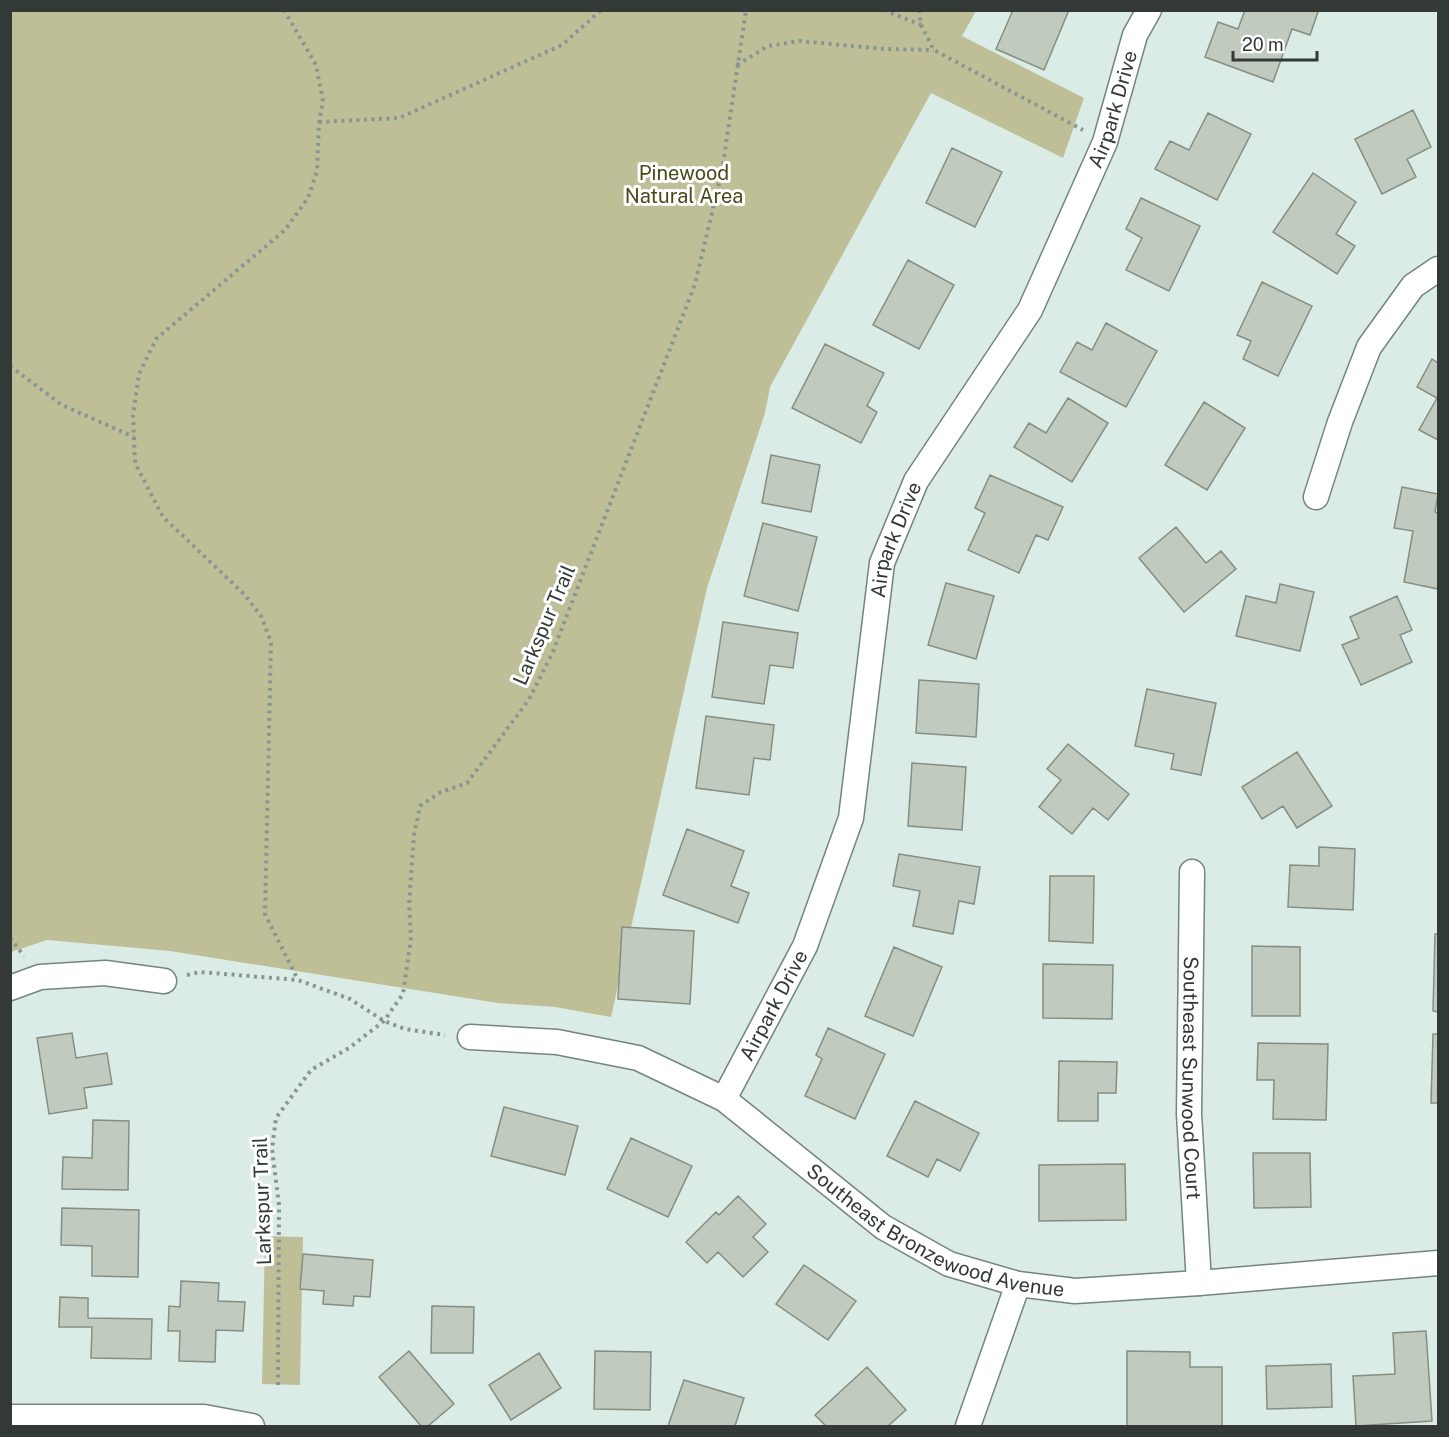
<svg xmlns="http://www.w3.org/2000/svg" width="1449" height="1437" font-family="'Public Sans',sans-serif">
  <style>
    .green { fill: #bebf97 }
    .building { fill: #c0cabf; stroke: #848e83; stroke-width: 1.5 }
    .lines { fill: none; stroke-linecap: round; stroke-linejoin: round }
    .minor-casing { stroke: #74847f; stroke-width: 27 }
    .path { stroke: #899592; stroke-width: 4; stroke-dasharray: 3 4.5; stroke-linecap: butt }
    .minor { stroke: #fff; stroke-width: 24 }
    .labels { text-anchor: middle; stroke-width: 6; stroke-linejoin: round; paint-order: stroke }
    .street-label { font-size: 20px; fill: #323937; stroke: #fff }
    .park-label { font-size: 20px; fill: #494918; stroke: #fff }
  </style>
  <rect width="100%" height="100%" fill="#dbece7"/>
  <path class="green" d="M 11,11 L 976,11 L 962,36 L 1084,98 L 1063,158 L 931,93 L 770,387 L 765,413 L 707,588 L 611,1017 L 555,1007 L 498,1003 L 170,951 L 47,940 L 11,952 Z
    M 265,1236 L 303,1237 L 300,1385 L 262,1384 Z"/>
  <path class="building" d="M 1013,10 L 1069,10 L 1044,70 L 996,49 Z
    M 1245,10 L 1312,10 L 1318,12 L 1310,35 L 1292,29 L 1273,82 L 1205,57 L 1218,22 L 1238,29 Z
    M 1413,110 L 1431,147 L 1407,159 L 1416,177 L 1382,194 L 1355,139 Z
    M 1208,113 L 1251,134 L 1217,200 L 1155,169 L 1170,141 L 1189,150 Z
    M 952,148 L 1002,172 L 975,227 L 926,203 Z
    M 1313,173 L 1356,202 L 1336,234 L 1355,246 L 1337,274 L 1273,232 Z
    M 1141,198 L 1200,226 L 1169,291 L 1126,270 L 1142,238 L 1126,229 Z
    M 908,260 L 954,285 L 919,349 L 873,325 Z
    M 1262,282 L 1312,306 L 1278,376 L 1243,359 L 1251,341 L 1237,335 Z
    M 1106,323 L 1157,351 L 1126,407 L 1060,372 L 1077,342 L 1092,350 Z
    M 825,344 L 884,373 L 867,406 L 877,412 L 861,443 L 792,408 Z
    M 1432,359 L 1438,363 L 1438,440 L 1419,430 L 1437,398 L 1417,387 Z
    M 1068,398 L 1108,423 L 1072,482 L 1014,447 L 1029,423 L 1046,433 Z
    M 1204,402 L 1245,428 L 1207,490 L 1165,465 Z
    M 771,455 L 820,465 L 811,512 L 762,503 Z
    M 990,475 L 1063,507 L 1048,540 L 1036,535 L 1019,573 L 968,550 L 985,513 L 975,508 Z
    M 1402,487 L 1438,494 L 1435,512 L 1438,513 L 1438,589 L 1404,582 L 1413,531 L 1394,528 Z
    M 763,523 L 817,537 L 798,611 L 744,596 Z
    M 1176,527 L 1206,563 L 1221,551 L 1236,569 L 1184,612 L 1139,558 Z
    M 946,583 L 994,596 L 976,659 L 928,645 Z
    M 1280,584 L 1314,592 L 1300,651 L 1236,636 L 1246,596 L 1276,603 Z
    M 1397,596 L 1412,630 L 1400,635 L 1412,662 L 1361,685 L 1342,645 L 1359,638 L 1350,617 Z
    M 723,622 L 798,633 L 793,668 L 770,665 L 764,704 L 712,697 Z
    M 919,680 L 979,684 L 976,737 L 916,733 Z
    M 1147,689 L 1216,703 L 1201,775 L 1171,769 L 1174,754 L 1135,746 Z
    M 706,716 L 774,725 L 770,760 L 754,758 L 749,795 L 696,788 Z
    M 1068,744 L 1129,794 L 1108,820 L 1093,808 L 1072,834 L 1039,807 L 1061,780 L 1047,769 Z
    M 1297,752 L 1332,806 L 1297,828 L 1283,806 L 1262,819 L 1242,787 Z
    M 912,763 L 966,767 L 962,830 L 908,826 Z
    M 687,829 L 744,851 L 731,886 L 749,893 L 738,923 L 663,895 Z
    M 1319,847 L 1355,849 L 1353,910 L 1288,907 L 1290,865 L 1319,866 Z
    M 899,854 L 980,867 L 974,904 L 959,901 L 953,934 L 913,926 L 920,891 L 893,886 Z
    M 1050,876 L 1094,876 L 1093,943 L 1049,941 Z
    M 622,927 L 694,931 L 690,1004 L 618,999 Z
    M 1435,934 L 1438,934 L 1438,1012 L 1433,1011 Z
    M 1252,946 L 1300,947 L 1300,1016 L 1252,1016 Z
    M 894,947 L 942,967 L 913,1036 L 865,1016 Z
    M 1043,964 L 1113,965 L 1112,1019 L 1043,1018 Z
    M 828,1028 L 885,1054 L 855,1119 L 805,1096 L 822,1059 L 816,1055 Z
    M 72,1033 L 76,1058 L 107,1053 L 112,1084 L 84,1088 L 87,1108 L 49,1114 L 37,1038 Z
    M 1433,1034 L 1438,1034 L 1438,1103 L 1431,1103 Z
    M 1258,1043 L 1328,1044 L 1326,1120 L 1273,1119 L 1274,1080 L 1257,1080 Z
    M 1059,1061 L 1117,1062 L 1116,1093 L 1098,1093 L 1098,1121 L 1058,1121 Z
    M 915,1101 L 979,1133 L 960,1171 L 937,1159 L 928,1177 L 887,1156 Z
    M 504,1107 L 578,1126 L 565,1175 L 491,1156 Z
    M 93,1120 L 129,1121 L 128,1190 L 62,1189 L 63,1157 L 92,1158 Z
    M 631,1138 L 692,1166 L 668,1217 L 607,1189 Z
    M 1253,1153 L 1310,1153 L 1311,1207 L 1254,1208 Z
    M 1125,1164 L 1126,1220 L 1039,1221 L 1039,1165 Z
    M 738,1196 L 766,1224 L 753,1237 L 768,1252 L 743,1277 L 718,1252 L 707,1263 L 686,1242 L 716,1212 L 719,1215 Z
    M 62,1208 L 139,1210 L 138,1277 L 92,1276 L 92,1246 L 61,1245 Z
    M 303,1254 L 373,1260 L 370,1297 L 354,1296 L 353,1306 L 323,1304 L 324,1291 L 300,1289 Z
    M 804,1265 L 856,1301 L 828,1340 L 776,1304 Z
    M 181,1281 L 219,1283 L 218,1301 L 245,1302 L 243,1331 L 216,1330 L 215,1362 L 179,1361 L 180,1331 L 168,1331 L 169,1306 L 180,1307 Z
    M 60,1297 L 88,1298 L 88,1318 L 152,1319 L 151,1359 L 91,1358 L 92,1327 L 59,1327 Z
    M 432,1306 L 474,1307 L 473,1353 L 431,1353 Z
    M 1426,1331 L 1432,1421 L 1356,1426 L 1353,1376 L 1395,1374 L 1393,1333 Z
    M 409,1351 L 454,1404 L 428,1426 L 421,1426 L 379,1377 Z
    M 595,1351 L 651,1352 L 650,1410 L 594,1409 Z
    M 1127,1351 L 1190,1352 L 1190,1367 L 1222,1367 L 1222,1426 L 1127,1426 Z
    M 539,1353 L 561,1388 L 511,1420 L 489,1385 Z
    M 1331,1364 L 1332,1407 L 1267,1409 L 1266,1366 Z
    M 867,1367 L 906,1410 L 888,1426 L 826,1426 L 815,1415 Z
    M 684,1380 L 744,1398 L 735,1426 L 668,1426 Z"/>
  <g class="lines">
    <g class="minor-casing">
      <g id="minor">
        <path d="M 1316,497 L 1340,422 L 1369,347 L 1413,286 L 1438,269"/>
        <path id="s1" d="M 1192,872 L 1189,1114 L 1199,1283"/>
        <path d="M 10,988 L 40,977 L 105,973 L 164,981"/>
        <path id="s2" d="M 470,1037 L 557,1042 L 638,1058 L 724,1099 L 883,1227 L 949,1264 L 1018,1284 L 1075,1291 L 1199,1283 L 1438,1263"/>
        <path id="s3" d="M 724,1099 L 805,946 L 851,818 L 882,563 L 916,481 L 1030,310 L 1105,142 L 1135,35 L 1149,10"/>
        <path d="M 10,1417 L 204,1417 L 252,1426"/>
        <path d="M 968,1426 L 1018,1284"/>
      </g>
    </g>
    <path class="path" d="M 284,10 L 316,65 L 323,101 L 319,122 L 317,171 L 308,198 L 285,230 L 156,339 L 139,374 L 133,415 L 135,463 L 163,517 L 244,594 L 261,616 L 271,642 L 265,914 L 298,980
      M 884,10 L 921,25
      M 919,10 L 921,25 L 934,50 L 1083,130
      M 737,65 L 768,46 L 799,41 L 885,49 L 934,50
      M 319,122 L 399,118 L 562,45 L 601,10
      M 10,366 L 62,405 L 134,437
      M 10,938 L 24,956
      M 187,975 L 200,972 L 298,980 L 350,999 L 384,1021 L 405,1029 L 445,1035
      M 278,1385 L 279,1205 L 272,1149 L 276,1118 L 311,1070 L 349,1048 L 384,1021 L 403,994 L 411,938 L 409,904 L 414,835 L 420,806 L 441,792 L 467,783 L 528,701 L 552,654 L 695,284 L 722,171 L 746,10"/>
    <use href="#minor" class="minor"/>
  </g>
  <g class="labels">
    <g class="street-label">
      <text dy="7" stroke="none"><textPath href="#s3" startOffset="1078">Airpark Drive</textPath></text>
      <text dy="7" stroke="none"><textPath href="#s3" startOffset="592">Airpark Drive</textPath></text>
      <text transform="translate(544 625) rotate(-67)" y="7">Larkspur Trail</text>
      <text dy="7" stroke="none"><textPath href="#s3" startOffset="106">Airpark Drive</textPath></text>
      <text dy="7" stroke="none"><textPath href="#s1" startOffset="206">Southeast Sunwood Court</textPath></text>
      <text transform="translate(262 1201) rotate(-92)" y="7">Larkspur Trail</text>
      <text dy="7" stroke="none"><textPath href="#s2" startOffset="519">Southeast Bronzewood Avenue</textPath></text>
    </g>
    <g class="park-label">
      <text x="684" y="180">Pinewood<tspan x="684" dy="23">Natural Area</tspan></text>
    </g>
  </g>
  <rect width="1449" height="1437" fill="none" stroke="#323937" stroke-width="24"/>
  <path d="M1233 51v9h84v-9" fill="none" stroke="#323937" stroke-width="3"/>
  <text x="1242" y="51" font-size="18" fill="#323937" stroke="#ffffff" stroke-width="4.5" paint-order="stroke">20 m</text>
</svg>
